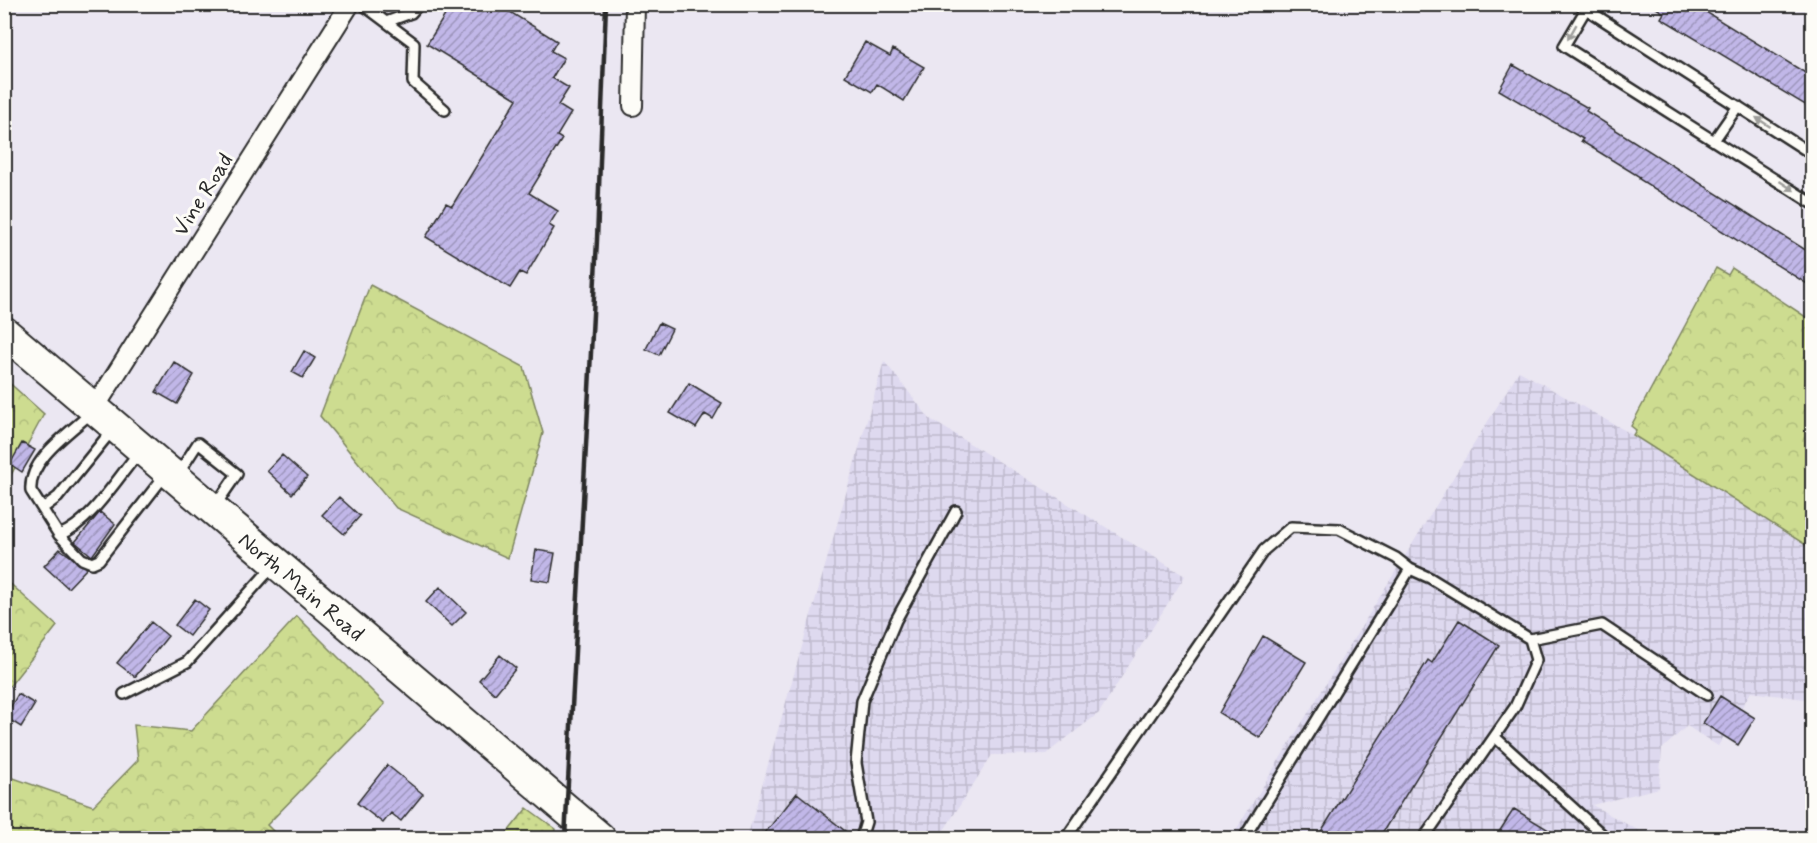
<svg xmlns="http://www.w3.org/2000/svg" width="1817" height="843" font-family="Mynerve,sans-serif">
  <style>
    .industrial { fill: url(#industrial-grid) }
    .grass { fill: url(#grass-dots); stroke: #7c845e; stroke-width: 1.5 }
    .forest { fill: url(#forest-crowns); stroke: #7c845e; stroke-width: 1.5 }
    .building { fill: url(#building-hatch); stroke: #2b2b2b; stroke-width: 1.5 }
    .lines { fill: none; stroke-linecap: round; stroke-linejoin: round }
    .lane-casing { stroke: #2b2b2b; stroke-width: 14 }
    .street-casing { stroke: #2b2b2b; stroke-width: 22 }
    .primary-casing { stroke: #2b2b2b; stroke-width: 34 }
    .lane { stroke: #fdfcf7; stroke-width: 9 }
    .street { stroke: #fdfcf7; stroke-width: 18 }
    .primary { stroke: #fdfcf7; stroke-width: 30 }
    .rail { stroke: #2b2b2b; stroke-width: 4.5 }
    .oneway { fill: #9e9e9b }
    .labels { text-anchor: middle; stroke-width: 6; stroke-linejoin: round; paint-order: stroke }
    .street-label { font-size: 22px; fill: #2b2b2b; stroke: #fdfcf7 }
  </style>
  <defs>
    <pattern id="industrial-grid" width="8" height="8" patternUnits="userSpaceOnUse" patternTransform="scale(1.5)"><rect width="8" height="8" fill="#ded9ef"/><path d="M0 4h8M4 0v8" fill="none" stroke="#bfbacd"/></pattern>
    <pattern id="grass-dots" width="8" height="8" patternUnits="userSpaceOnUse" patternTransform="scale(1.5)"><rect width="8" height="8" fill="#cddc90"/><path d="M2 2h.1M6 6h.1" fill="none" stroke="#b0bd7c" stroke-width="1.8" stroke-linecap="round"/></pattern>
    <pattern id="forest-crowns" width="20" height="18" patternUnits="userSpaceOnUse" patternTransform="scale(1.5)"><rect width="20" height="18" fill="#cddc90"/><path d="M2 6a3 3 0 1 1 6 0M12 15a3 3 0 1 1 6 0" fill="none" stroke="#b0bd7c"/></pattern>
    <pattern id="building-hatch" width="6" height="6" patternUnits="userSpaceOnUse" patternTransform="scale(1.5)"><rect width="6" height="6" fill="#c1b7e8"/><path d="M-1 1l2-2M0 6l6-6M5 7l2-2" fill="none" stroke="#9d95bc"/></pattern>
  </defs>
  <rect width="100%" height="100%" fill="#ebe7f2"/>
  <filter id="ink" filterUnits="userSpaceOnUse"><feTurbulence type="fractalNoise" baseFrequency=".0167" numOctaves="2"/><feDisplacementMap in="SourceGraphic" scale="12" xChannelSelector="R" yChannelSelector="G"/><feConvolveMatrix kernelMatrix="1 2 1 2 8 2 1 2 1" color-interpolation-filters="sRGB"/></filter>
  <g filter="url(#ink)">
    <path class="industrial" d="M 884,361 L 930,419 L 1185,576 L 1099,713 L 1046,754 L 992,755 L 939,838 L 747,838 Z
      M 1519,371 L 1633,435 L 1812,549 L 1812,700 L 1751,692 L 1718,746 L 1687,726 L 1662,749 L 1659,788 L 1592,805 L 1652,838 L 1231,838 Z"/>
    <path class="grass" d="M 527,808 L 556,829 L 555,838 L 503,838 Z"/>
    <path class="forest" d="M 1716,268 L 1728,275 L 1732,268 L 1812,321 L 1812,549 L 1633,435 L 1636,430 L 1631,426 Z
      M 370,285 L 524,367 L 543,433 L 508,558 L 396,508 L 320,416 Z
      M 5,379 L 44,414 L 5,486 Z
      M 4,578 L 57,626 L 5,692 L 4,692 Z
      M 297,616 L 385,704 L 267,825 L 280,838 L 5,838 L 5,775 L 93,806 L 138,760 L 134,725 L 191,731 Z"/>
    <path class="building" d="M 452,4 L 497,4 L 557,41 L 551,51 L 564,58 L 552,78 L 569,88 L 558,105 L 571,113 L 557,136 L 562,139 L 529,193 L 558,211 L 549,225 L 554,228 L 526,275 L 520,272 L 510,288 L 426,237 L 446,203 L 452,206 L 517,99 L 427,44 Z
      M 1650,4 L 1693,4 L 1812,77 L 1812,109 L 1661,18 L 1664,13 Z
      M 865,42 L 890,56 L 893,49 L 924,67 L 904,101 L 877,84 L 872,92 L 845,76 Z
      M 1513,65 L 1588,108 L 1586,111 L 1812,254 L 1812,287 L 1639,179 L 1640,177 L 1581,141 L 1583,139 L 1499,90 Z
      M 659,323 L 672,329 L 659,355 L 646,349 Z
      M 304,351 L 315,358 L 303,378 L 292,372 Z
      M 174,362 L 194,375 L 177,404 L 156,392 Z
      M 689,383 L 722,403 L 713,419 L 705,414 L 696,428 L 670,413 Z
      M 22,443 L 35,450 L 22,472 L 10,464 Z
      M 282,455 L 307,477 L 292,494 L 267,471 Z
      M 339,497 L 360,516 L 344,534 L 322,515 Z
      M 100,512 L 115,524 L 92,556 L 75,542 Z
      M 60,549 L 87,568 L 68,588 L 44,566 Z
      M 536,550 L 555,553 L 550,582 L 531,579 Z
      M 440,587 L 466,612 L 452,626 L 426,602 Z
      M 195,599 L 209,610 L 189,636 L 175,625 Z
      M 1459,620 L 1499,645 L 1379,838 L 1317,838 L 1428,660 L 1432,663 Z
      M 151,622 L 168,636 L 135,677 L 117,663 Z
      M 1263,636 L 1306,662 L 1260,738 L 1219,713 Z
      M 500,655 L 516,668 L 495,694 L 479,680 Z
      M 18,694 L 35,704 L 21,727 L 5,717 Z
      M 1720,696 L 1755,718 L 1738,745 L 1703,723 Z
      M 387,765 L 423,794 L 401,821 L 391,813 L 383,823 L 357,803 Z
      M 797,793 L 845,831 L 840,838 L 761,838 Z
      M 1514,809 L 1562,838 L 1495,838 Z"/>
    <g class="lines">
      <g class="lane-casing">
        <path id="lane" d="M 362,4 L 414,43 L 413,82 L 445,110
          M 386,22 L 411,13 L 419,4
          M 1715,139 L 1738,106
          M 1812,154 L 1586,9 L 1564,46 L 1812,203
          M 92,412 C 71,432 28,459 31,491 L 59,535 C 90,524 118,477 140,451
          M 178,474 L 198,443 L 237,474 L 215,506
          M 43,508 L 58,497 L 113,429
          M 59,535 L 82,559 L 92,563 L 99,560 L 165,475
          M 1530,639 L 1602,625 L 1707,695
          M 124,694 L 187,662 L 274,565
          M 1495,737 L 1606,838
          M 861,838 L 866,822 L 856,763 L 862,701 L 896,620 L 956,511
          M 1066,838 L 1264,550 L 1291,527 L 1339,529 L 1396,558 L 1410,569
          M 1244,838 L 1410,569 L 1430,578 L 1530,639 L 1536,660 L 1515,707 L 1424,838"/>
      </g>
      <g class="street-casing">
        <path id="street" d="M 633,106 L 635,4
          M 94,409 L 350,4"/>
      </g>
      <g class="primary-casing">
        <path id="primary" d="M 4,332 L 600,838"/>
      </g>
      <use href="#lane" class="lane"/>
      <use href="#street" class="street"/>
      <use href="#primary" class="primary"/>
      <path class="rail" d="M 565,838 L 597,240 L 606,4"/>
    </g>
    <defs><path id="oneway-solid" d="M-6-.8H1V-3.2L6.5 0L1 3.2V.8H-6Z" transform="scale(1.5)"/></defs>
    <g class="oneway">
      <use href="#oneway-solid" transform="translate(1572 32) rotate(120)"/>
      <use href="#oneway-solid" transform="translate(1763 122) rotate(-147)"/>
      <use href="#oneway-solid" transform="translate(1787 186) rotate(33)"/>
    </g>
  </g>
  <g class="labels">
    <g class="street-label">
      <text transform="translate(202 194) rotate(-58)" y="8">Vine Road</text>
      <text transform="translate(302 586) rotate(40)" y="8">North Main Road</text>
    </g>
  </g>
  <rect width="1817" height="843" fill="none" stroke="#fdfcf7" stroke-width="24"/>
  <rect x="12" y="12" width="1793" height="819" fill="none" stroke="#2b2b2b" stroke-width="2" filter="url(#ink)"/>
</svg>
